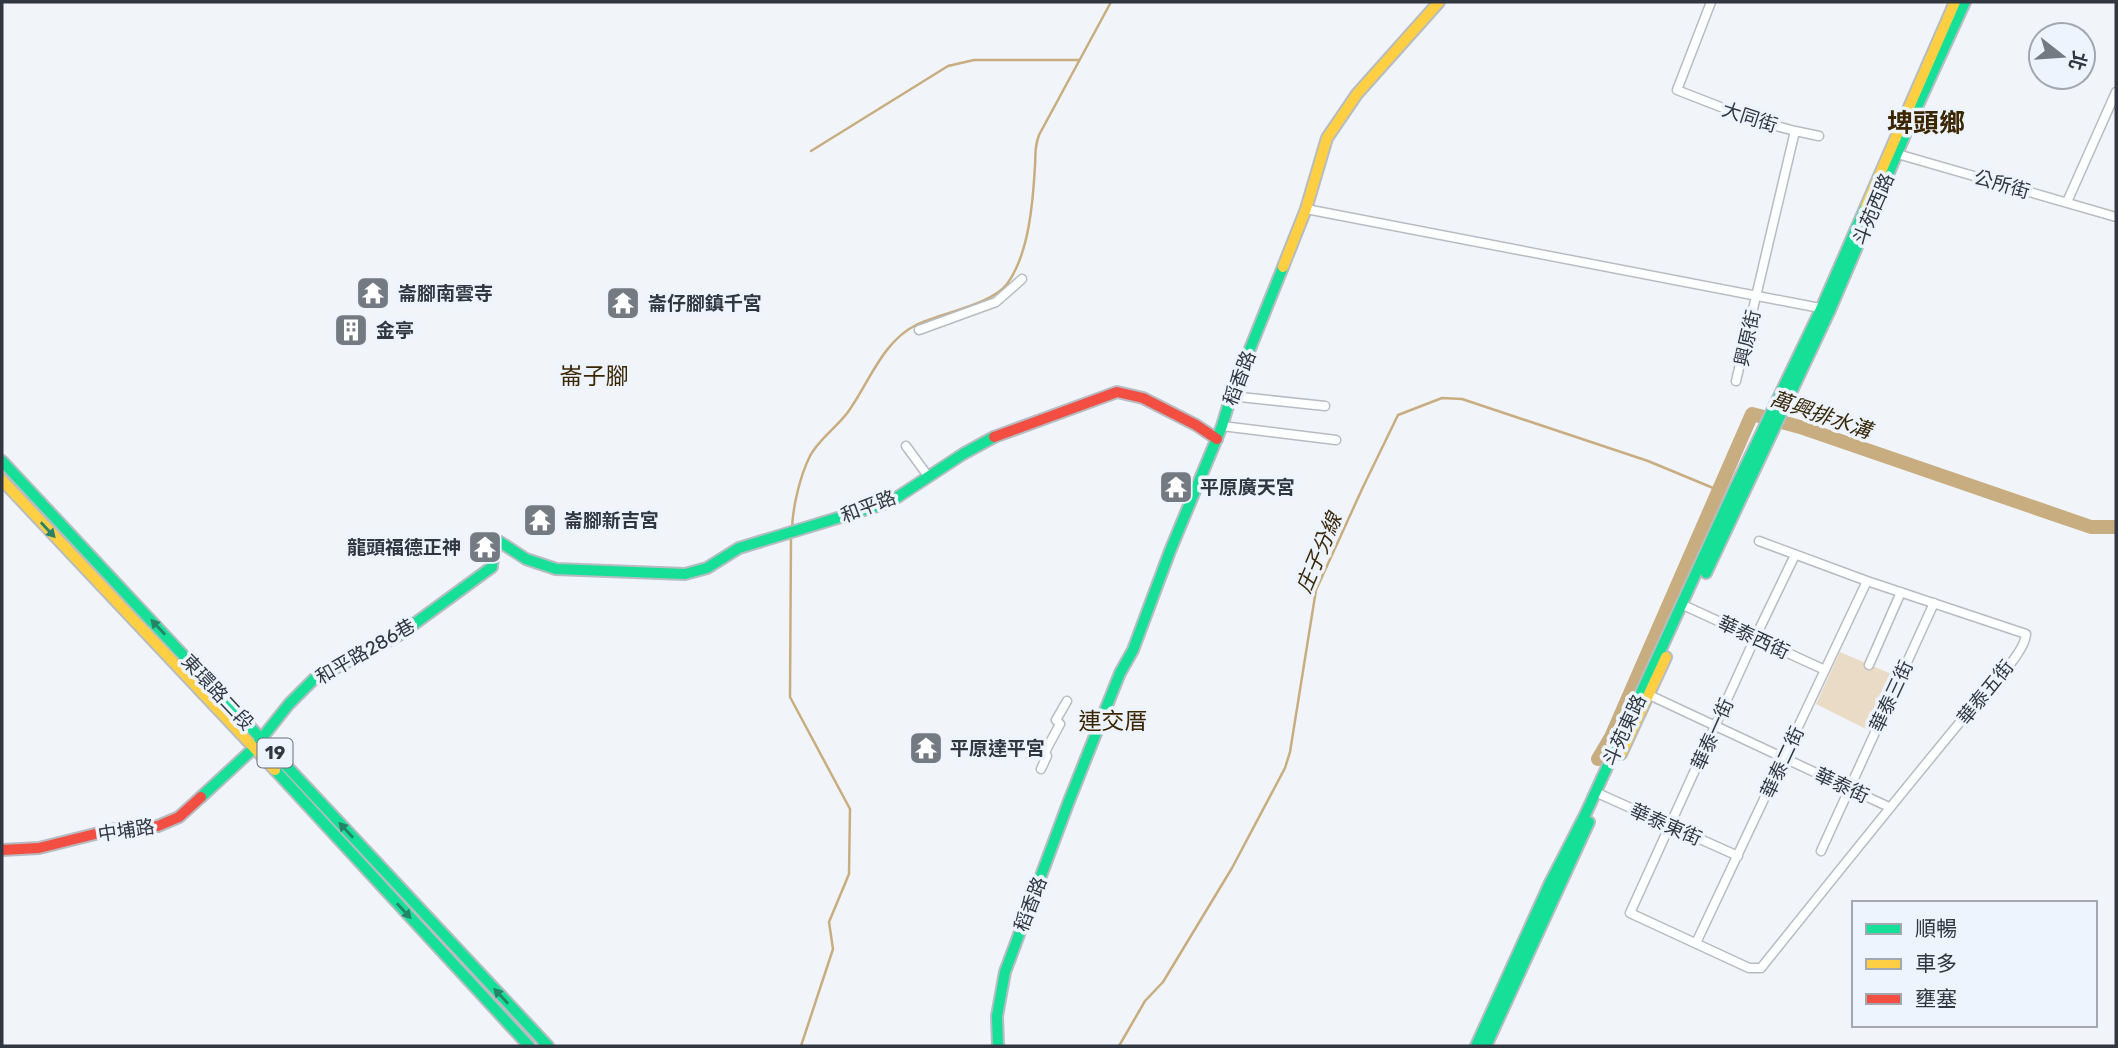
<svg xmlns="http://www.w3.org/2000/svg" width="2118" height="1048" font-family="Rubik,'Noto Sans TC',sans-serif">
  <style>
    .green { fill: #e9dbc6 }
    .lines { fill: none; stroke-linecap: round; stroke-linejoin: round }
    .stream { stroke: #c8ad80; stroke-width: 2.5 }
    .river { stroke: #c8ad80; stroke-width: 14 }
    .street-casing { stroke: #b7bcc2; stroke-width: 11 }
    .fast-casing { stroke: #b7bcc2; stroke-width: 14 }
    .slow-casing { stroke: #b7bcc2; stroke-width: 14 }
    .jam-casing { stroke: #b7bcc2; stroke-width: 14 }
    .street { stroke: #fdfefe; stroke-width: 8 }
    .fast { stroke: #16e098; stroke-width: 10 }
    .slow { stroke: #ffcf43; stroke-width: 10 }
    .jam { stroke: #f24e42; stroke-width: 10 }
    .oneway { fill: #248368 }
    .labels { text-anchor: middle; stroke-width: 7; stroke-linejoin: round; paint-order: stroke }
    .shield { fill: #edf4fe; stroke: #697079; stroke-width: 2 }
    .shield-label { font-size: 18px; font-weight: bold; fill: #303740 }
    .street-label { font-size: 19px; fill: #303740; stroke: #edf4fe }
    .poi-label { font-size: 19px; font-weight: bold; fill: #303740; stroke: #edf4fe; text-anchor: start }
    .water-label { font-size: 21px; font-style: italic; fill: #3a290a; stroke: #edf4fe }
    .quarter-label { font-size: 23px; fill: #3b2600; stroke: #edf4fe }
    .district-label { font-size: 26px; font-weight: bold; fill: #3b2600; stroke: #edf4fe }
  </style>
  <rect width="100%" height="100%" fill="#f1f5fa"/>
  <path class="green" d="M 1840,652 L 1896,676 L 1872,732 L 1816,704 Z"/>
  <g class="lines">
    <path class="stream" d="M 811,151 L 948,66 L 974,60 L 1079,60
      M 792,528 C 793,506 800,476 810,456 C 818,440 837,427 848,412 C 869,383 882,342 916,325 C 940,313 991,305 1007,284 C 1029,254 1033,202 1035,166 C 1036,152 1034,149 1039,135 L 1111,2
      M 791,535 L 790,697 L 850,809 L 849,874 L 829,922 L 833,949 L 801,1046
      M 1119,1046 L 1145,1001 L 1163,982 L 1232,868 L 1285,768 L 1290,752 L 1316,590 L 1363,487 L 1398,415 L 1442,398 L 1462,399 L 1648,461 L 1718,490"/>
    <path class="river" d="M 1598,759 L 1611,737 L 1752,414 L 1800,427 L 2091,527 L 2116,527"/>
    <g class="street-casing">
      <path id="street" d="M 1711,2 L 1677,90 L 1754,120 L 1795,131 L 1736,381
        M 1795,131 L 1819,136
        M 1894,153 L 2116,217
        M 2067,202 L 2116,92
        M 1306,209 L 1825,309
        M 919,330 L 996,302 L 1022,279
        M 1231,396 L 1325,406
        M 1222,426 L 1336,440
        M 906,446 L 928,476
        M 1759,541 L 1867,581 L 2026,634 C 2025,652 1993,684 1980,698 C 1906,787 1834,877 1761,968 L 1749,968 L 1630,913 L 1755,638 L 1795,555
        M 1683,605 L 1825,670
        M 1869,665 L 1901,592
        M 1645,693 L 1889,807
        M 1041,769 L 1047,756 L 1045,752 L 1060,724 L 1056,720 L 1067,701
        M 1595,792 L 1738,856
        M 1821,851 L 1934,603
        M 1696,943 L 1867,581"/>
    </g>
    <g class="fast-casing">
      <path id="fast" d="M 2,461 L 548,1046
        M 1706,573 L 1830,310 L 1917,107 L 1965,2
        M 275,770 L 529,1046
        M 201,797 L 254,748 L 289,704 L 314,679 L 399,635 L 492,567 L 493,554 L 500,542 L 526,559 L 556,569 L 685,574 L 707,568 L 739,548 L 890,502 L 963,454 L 994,437
        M 998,1046 L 997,1016 L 1005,972 L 1069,801 L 1120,673 L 1133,650 L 1170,551 L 1222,426 L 1231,396 L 1283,267
        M 1476,1046 L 1550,883 L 1586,813 L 1734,490 L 1821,309 L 1866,206
        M 1486,1046 L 1589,822"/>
    </g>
    <g class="slow-casing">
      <path id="slow" d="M 1866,206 L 1955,2
        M 1283,267 L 1306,209 L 1327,138 L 1357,94 L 1439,2
        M 2,480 L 275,770
        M 1621,754 L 1666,657"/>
    </g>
    <g class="jam-casing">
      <path id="jam" d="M 994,437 L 1117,392 L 1143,398 L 1196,425 L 1217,439
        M 2,850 L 39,848 L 119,828 L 158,826 L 179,817 L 201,797"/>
    </g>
    <use href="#street" class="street"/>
    <use href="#fast" class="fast"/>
    <use href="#slow" class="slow"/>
    <use href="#jam" class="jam"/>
  </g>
  <defs><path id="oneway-solid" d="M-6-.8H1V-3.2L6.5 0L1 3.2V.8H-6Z" transform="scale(1.75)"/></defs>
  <g class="oneway">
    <use href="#oneway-solid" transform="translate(48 530) rotate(47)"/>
    <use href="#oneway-solid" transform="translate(158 627) rotate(-133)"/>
    <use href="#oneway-solid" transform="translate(346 830) rotate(-133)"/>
    <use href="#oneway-solid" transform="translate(404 911) rotate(47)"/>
    <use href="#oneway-solid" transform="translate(501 996) rotate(-133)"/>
  </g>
  <defs>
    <g id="temple-square" transform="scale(1.75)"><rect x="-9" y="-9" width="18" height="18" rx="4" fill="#747a81" stroke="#edf4fe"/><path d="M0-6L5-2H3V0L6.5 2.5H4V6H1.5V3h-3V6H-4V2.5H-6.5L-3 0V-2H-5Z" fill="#fff"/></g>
    <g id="building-square" transform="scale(1.75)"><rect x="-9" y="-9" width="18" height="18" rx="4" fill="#747a81" stroke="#edf4fe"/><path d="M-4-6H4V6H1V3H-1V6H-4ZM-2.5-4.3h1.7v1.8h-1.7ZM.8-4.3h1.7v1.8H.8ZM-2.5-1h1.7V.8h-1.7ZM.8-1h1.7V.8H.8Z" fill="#fff"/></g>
  </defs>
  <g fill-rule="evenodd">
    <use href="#temple-square" x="373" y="293"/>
    <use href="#temple-square" x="623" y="303"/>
    <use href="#building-square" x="351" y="330"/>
    <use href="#temple-square" x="1176" y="487"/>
    <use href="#temple-square" x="540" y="520"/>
    <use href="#temple-square" x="485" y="547"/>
    <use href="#temple-square" x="926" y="748"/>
  </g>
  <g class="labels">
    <rect class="shield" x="257.5" y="738.5" width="35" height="29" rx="5"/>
    <g class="shield-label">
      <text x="275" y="759">19</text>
    </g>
    <g class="street-label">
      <text transform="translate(1750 117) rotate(18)" y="7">大同街</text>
      <text transform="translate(2002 184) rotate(16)" y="7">公所街</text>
      <text transform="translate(1873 209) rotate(-67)" y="7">斗苑西路</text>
      <text transform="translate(1747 338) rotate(-77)" y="7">興原街</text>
      <text transform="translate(1239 378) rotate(-69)" y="7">稻香路</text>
      <text transform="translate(868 506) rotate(-21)" y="7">和平路</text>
      <text transform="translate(1754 637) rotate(25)" y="7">華泰西街</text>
      <text transform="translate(365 651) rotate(-30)" y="7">和平路286巷</text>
      <text transform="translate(218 692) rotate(47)" y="7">東環路二段</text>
      <text transform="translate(1985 692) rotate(-51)" y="7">華泰五街</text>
      <text transform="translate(1891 696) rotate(-65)" y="7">華泰三街</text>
      <text transform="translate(1624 730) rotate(-65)" y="7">斗苑東路</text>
      <text transform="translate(1712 734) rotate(-66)" y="7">華泰一街</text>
      <text transform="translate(1782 762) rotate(-65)" y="7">華泰二街</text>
      <text transform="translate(1842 785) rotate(25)" y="7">華泰街</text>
      <text transform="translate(1666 824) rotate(24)" y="7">華泰東街</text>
      <text transform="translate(126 830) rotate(-9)" y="7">中埔路</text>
      <text transform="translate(1030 904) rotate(-69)" y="7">稻香路</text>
    </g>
    <g class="poi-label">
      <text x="398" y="300">崙腳南雲寺</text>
      <text x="648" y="310">崙仔腳鎮千宮</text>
      <text x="376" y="337">金亭</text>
      <text x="1200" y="494">平原廣天宮</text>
      <text x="564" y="527">崙腳新吉宮</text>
      <text x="461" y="554" text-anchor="end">龍頭福德正神</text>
      <text x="950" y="755">平原達平宮</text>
    </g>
    <g class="water-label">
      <text transform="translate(1821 415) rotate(19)" y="7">萬興排水溝</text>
      <text transform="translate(1319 553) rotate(-67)" y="7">庄子分線</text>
    </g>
    <g class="quarter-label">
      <text x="594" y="384">崙子腳</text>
      <text x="1113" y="729">連交厝</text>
    </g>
    <g class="district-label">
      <text x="1926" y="132">埤頭鄉</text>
    </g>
  </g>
  <rect width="2118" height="1048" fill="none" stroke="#303740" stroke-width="7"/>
  <rect x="1852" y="901" width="245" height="126" fill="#edf4fe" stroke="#a1a8b2" stroke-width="2"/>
  <rect x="1866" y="924" width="35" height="10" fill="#16e098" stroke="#a1a8b2" stroke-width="2"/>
  <text x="1915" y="936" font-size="21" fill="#303740">順暢</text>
  <rect x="1866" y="959" width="35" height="10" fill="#ffcf43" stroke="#a1a8b2" stroke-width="2"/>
  <text x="1915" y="971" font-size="21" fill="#303740">車多</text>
  <rect x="1866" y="994" width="35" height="10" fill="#f24e42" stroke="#a1a8b2" stroke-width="2"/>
  <text x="1915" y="1006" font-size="21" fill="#303740">壅塞</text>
  <g transform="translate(2062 56) rotate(107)"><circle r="33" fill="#edf4fe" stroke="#a1a8b2" stroke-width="2"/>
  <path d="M0-5L12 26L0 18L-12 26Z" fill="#747a81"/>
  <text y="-10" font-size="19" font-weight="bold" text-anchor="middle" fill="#303740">北</text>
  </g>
</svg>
